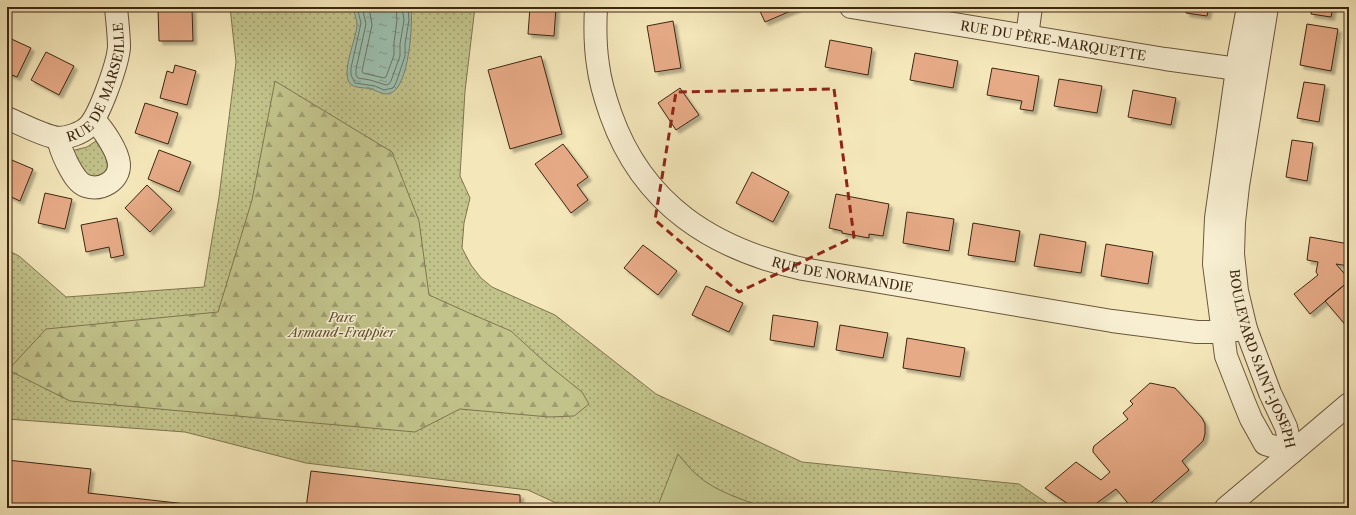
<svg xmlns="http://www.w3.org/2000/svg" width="1356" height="515" font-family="'Libre Caslon Text',serif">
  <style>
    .green { fill: url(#green-dots); stroke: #7f754e }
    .forest { fill: url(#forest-firs); stroke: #7f754e }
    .pitch { fill: #c2c38b; stroke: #7f754e }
    .water { fill: url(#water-ripples); stroke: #768371 }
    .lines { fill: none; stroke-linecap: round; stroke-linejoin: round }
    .shore { stroke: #6c7461; stroke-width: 1 }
    .building { fill: #e6aa86; stroke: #3c2712; filter: url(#shadow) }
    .minor-casing { stroke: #6a573c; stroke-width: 24 }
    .minor { stroke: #f8efd2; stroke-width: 22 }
    .marked { fill: none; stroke: #8f2418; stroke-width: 3; stroke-dasharray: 8 5; stroke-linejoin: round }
    .labels { text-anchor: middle; stroke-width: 3; stroke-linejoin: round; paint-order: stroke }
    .street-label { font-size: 13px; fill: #3c2712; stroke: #f8efd2 }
    .park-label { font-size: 13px; font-style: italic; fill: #5e4e30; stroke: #f8efd2 }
  </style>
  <defs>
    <pattern id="green-dots" width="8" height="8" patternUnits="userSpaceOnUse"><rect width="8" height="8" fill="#c2c38b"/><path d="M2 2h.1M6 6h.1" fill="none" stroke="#9f9e70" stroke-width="1.8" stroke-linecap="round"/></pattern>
    <pattern id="forest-firs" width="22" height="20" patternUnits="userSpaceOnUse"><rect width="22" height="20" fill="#c2c38b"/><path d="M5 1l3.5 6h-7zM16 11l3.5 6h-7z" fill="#9f9e70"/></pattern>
    <pattern id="water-ripples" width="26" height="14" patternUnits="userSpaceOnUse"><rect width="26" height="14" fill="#9cc0b0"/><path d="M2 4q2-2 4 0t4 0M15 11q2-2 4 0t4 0" fill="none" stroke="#809c8e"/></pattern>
    <filter id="shadow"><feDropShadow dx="3.5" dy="3.5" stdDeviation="1" flood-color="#0004"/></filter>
  </defs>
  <rect width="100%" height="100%" fill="#f4e7ba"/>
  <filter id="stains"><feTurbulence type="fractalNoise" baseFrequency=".005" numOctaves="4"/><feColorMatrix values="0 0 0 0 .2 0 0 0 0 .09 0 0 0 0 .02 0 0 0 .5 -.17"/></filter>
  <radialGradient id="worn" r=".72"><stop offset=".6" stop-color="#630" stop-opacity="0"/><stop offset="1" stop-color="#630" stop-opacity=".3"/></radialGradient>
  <path class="green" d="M 230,7 L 475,7 L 465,91 L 460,176 L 470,198 L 464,223 L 462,248 L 471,265 L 481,278 L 492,287 L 555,315 L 656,394 L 802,462 L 1019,484 L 1054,508 L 567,508 L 528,490 L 306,463 L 185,432 L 7,419 L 7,250 L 19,256 L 66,297 L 204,287 L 219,197 L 236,62 Z
    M 96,141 C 103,152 112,163 104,176 L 86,177 L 71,151 L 87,147 Z"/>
  <path class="forest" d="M 275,81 L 392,152 L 419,221 L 429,295 L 469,313 L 511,331 L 547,364 L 582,392 L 589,404 L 574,416 L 549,417 L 460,409 L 415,432 L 70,401 L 8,370 L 46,329 L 218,312 L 252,200 Z"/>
  <path class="pitch" d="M 678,454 C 684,461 690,469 697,475 C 716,492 742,499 765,508 L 657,508 Z"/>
  <path class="water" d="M 353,7 L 411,7 C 413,24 409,86 391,93 C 384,96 378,91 371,89 C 364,87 353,89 349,82 C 342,69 356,40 357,25 C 357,19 354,13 353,7 Z"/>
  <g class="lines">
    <path class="shore" d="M 357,7 L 361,23 L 351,68 L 351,75 L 355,83 L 375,86 L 384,90 L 393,88 L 396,83 L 405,56 L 405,44 L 409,20 L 408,7
      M 362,7 L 366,24 L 356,69 L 356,75 L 358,78 L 370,80 L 386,85 L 389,84 L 391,81 L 400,56 L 400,44 L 404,20 L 402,7
      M 369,7 L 372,25 L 362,71 L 363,73 L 384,78 L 386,77 L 394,55 L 394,43 L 397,20 L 396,7"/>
  </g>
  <path class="building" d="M 530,7 L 556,7 L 554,36 L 528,34 Z
    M 758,7 L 800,7 L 765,22 Z
    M 1187,7 L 1209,7 L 1207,16 L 1186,13 Z
    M 1312,7 L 1333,7 L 1331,17 L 1311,14 Z
    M 158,9 L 192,9 L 193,41 L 159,41 Z
    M 673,21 L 681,68 L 655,72 L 647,26 Z
    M 1307,24 L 1338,29 L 1331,71 L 1300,65 Z
    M 7,37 L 31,48 L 17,77 L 7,73 Z
    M 830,40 L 872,48 L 868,75 L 825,67 Z
    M 46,52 L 74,66 L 59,95 L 31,80 Z
    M 915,53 L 958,61 L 953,88 L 910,80 Z
    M 541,56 L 562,134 L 510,149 L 488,70 Z
    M 175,65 L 196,71 L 187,105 L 160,98 L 167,71 L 173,73 Z
    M 992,68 L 1039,76 L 1033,111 L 1020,109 L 1022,101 L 987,95 Z
    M 1059,79 L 1102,86 L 1097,113 L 1054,106 Z
    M 1304,82 L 1325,85 L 1319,122 L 1297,118 Z
    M 680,88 L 699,115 L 676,130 L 658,103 Z
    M 1133,90 L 1176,98 L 1171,125 L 1128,117 Z
    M 145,103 L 178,113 L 168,144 L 135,133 Z
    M 1292,140 L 1313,143 L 1307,181 L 1286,177 Z
    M 563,144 L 588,177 L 577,185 L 588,200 L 571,213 L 535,164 Z
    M 159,150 L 191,162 L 179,192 L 148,179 Z
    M 7,158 L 33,169 L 20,201 L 7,195 Z
    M 752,172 L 789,192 L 773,222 L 736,203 Z
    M 147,185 L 172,209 L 150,232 L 125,208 Z
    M 45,193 L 72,199 L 65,229 L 38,223 Z
    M 836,194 L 889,204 L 883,236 L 869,234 L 869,238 L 842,233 L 842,231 L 829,228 Z
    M 907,212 L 954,219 L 949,251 L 903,243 Z
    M 117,218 L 124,255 L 111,258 L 109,247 L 86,252 L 81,225 Z
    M 973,223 L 1020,231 L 1015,262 L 968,255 Z
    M 1040,234 L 1086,242 L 1081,273 L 1034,266 Z
    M 1310,237 L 1349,244 L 1349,266 L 1336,264 L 1349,279 L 1349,281 L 1310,314 L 1294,294 L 1318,275 L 1316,272 L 1318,262 L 1307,260 Z
    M 1106,244 L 1153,252 L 1148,284 L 1101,276 Z
    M 643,245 L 677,271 L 658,295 L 624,268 Z
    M 1349,281 L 1349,329 L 1325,301 Z
    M 706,286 L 743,303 L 729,332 L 692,315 Z
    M 773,315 L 818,322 L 814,347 L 770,340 Z
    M 840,325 L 888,333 L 883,358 L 836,350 Z
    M 907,338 L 965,348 L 960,377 L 903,368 Z
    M 1150,383 L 1175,388 L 1202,418 L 1205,424 L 1205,434 L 1203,441 L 1182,461 L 1189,470 L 1145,508 L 1132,508 L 1116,489 L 1090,508 L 1074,508 L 1045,488 L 1076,462 L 1101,480 L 1110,472 L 1093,452 L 1093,449 L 1094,446 L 1128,419 L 1123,413 L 1133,404 L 1130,401 Z
    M 7,460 L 91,469 L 88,493 L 222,508 L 7,508 Z
    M 311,471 L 520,495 L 520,508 L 306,508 Z"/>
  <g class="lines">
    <g class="minor-casing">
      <g id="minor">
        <path id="s1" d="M 596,7 C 595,26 595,46 598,65 C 600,82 605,98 611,115 C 643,205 713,249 803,269 L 1112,321 L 1197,332 L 1216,332 L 1246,329"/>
        <path id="s2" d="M 851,7 L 1165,59 L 1252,71"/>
        <path d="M 1248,7 L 1239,55 L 1216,218 L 1214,264 L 1226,356 L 1244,402 L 1251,419 L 1265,444 L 1292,452"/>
        <path id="s3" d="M 1267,7 L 1238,186 L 1234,222 L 1233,254 L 1237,291 L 1246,329 L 1270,393 L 1286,427 L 1292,452"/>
        <path d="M 1027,36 L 1031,7"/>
        <path id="s4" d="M 7,118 C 21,124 44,136 58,138 C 68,138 82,133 89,126 C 100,114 118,63 119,47 C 119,34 117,20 116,7"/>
        <path d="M 58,138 C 60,147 63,155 67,163 C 72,172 77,183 86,186 C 101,191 120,181 119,164 C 118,151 103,129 94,120"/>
        <path d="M 1226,508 L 1349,404"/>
      </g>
    </g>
    <use href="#minor" class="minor"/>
  </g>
  <path class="marked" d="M 834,89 L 854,237 L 739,292 L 655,220 L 676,92 Z"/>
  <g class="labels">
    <g class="street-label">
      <text dy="5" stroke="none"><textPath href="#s2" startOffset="205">RUE DU PÈRE-MARQUETTE</textPath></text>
      <text dy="5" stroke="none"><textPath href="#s4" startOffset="131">RUE DE MARSEILLE</textPath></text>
      <text dy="5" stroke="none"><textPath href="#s1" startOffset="408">RUE DE NORMANDIE</textPath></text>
      <text dy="5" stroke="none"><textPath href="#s3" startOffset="359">BOULEVARD SAINT-JOSEPH</textPath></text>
    </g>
    <g class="park-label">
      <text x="342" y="322">Parc<tspan x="342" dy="15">Armand-Frappier</tspan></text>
    </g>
  </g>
  <rect width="1356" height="515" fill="none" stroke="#f4e7ba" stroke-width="24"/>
  <rect x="8" y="8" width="1340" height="499" fill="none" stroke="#3c2712" stroke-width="2"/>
  <rect x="12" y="12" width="1332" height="491" fill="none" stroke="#3c2712"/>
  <rect width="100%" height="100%" filter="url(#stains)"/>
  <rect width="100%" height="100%" fill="url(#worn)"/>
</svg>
